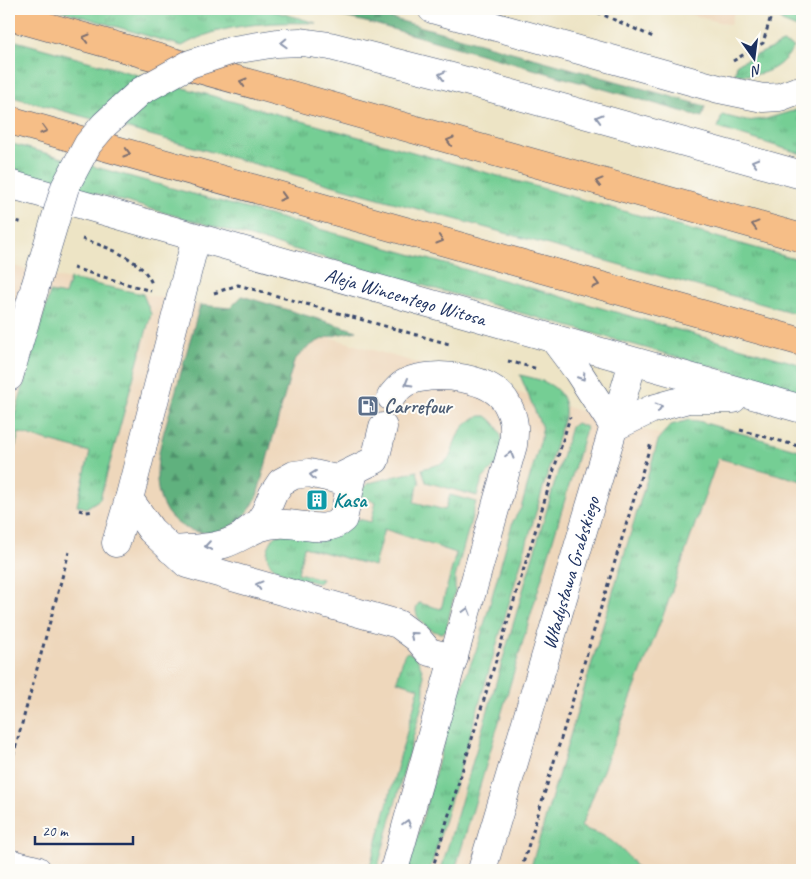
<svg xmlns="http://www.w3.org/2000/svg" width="811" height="879" font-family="Caveat,sans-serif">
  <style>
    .built { fill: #eed7bb }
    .grass { fill: url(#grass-tufts); stroke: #487e79 }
    .forest { fill: url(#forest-firs); stroke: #3e706e }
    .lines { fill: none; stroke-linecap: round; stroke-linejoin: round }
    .minor-casing { stroke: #3a4a6d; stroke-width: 29 }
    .major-casing { stroke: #3a4a6d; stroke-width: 29 }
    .path { stroke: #3a4a6d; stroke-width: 3; stroke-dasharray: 4 4; stroke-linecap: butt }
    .minor { stroke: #fff; stroke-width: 28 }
    .major { stroke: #f6be87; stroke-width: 28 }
    .minor-bridge-casing { stroke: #3a4a6d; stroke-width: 29; stroke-linecap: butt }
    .minor-bridge { stroke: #fff; stroke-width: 28 }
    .oneway { stroke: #7e6f70 }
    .oneway2 { stroke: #8d97ae }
    .labels { text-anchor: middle; stroke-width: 4; stroke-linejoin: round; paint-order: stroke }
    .street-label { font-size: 20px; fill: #1b2f5e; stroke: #fdfcf7 }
    .service-label { font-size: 20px; font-weight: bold; fill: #4e5e75; stroke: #fdfcf7; text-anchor: start }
    .culture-label { font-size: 20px; font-weight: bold; fill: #0d838f; stroke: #fdfcf7; text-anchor: start }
  </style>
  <defs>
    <pattern id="grass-tufts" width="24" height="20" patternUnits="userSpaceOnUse" patternTransform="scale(1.25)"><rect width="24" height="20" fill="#75ce94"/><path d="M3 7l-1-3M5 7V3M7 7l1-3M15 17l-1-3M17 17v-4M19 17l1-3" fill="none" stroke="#5fa87c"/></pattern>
    <pattern id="forest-firs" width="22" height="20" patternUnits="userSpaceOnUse" patternTransform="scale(1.25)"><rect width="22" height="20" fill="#60b17e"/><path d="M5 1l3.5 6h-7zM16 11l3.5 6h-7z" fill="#4e906a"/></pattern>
  </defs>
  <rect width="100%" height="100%" fill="#fdfcf7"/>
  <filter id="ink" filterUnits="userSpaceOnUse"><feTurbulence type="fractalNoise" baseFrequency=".02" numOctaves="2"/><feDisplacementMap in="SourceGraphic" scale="10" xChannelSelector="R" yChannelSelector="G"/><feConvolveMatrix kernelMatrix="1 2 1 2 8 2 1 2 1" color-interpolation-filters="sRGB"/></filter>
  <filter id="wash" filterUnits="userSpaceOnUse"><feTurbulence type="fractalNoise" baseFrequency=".0096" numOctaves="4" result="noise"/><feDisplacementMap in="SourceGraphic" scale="20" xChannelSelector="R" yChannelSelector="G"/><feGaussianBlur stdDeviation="1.12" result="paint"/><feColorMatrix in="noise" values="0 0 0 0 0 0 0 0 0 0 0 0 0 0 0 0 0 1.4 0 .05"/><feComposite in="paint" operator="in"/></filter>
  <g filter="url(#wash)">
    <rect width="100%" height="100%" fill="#ede4c5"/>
    <path class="built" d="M 670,9 L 735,9 L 730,25 Z
      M 9,265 L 55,277 L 200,305 L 230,308 L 676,439 L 802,471 L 802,870 L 9,870 Z"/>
    <path class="grass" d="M 56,9 L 267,9 L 316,23 C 270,22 222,23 182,46 Z
      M 779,9 L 802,9 L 802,30 L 782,22 L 779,14 Z
      M 9,39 L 802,261 L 802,315 L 9,96 Z
      M 783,43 L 794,47 C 780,70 761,78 735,74 L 737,64 Z
      M 796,110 L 802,114 L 802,154 L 718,128 L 722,115 L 746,121 L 766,119 Z
      M 9,143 L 478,273 L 802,365 L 802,392 L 9,169 Z
      M 70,279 L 143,294 L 151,314 L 100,499 L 86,508 L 77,505 L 90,452 L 19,433 L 9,471 L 9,436 L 50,292 L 65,295 Z
      M 520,375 C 543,380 567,386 565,414 L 430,870 L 408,870 L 455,703 L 479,643 L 513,521 L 521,508 L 541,439 L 542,428 Z
      M 480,416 L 486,416 C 499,424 507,443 500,458 C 496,467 487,473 482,480 C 480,485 479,491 477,496 L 426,482 L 422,469 C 430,466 443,465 448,459 C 451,456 452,451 453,448 C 457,433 465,421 480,416 Z
      M 689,420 L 698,421 L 802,451 L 802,481 L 718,458 L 667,605 L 581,827 C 587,830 594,832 600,834 C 616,842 629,856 638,870 L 530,870 L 659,438 L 671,425 Z
      M 576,423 L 586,427 L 585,432 L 455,870 L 441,870 L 571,427 Z
      M 417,471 L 420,484 L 418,486 L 414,502 L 445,510 L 450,495 L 476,502 L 455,578 L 455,591 L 446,630 L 442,633 C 430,633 408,615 419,603 L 441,609 L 456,553 L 384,529 L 374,566 L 304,547 L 298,573 L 322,579 L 320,582 L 318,583 C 294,577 249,570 275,536 L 354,518 L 371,522 L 376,502 L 360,497 L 363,489 L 369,483 Z
      M 407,652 C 425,657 425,686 423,701 L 377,870 L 369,870 L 419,688 L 397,681 L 404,655 Z"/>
    <path class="forest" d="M 311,9 L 358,9 L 705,106 L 702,117 L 378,25 Z
      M 242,296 L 357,331 C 329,336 314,338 294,361 L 257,496 C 235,551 159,543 157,479 C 156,453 165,428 172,404 C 181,371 191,338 200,305 L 230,308 Z"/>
  </g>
  <g filter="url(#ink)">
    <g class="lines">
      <g class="minor-casing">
        <g id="minor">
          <path d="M 432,9 L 719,89 L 763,98 L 780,97 L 796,91"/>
          <path id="s1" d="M 9,184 L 802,409"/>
          <path d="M 553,338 L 577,370 L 614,427"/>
          <path d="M 9,377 L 35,287"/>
          <path d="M 391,397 C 396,390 404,382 412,380 C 438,371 493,377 507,404 C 515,418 515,429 513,445 L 394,870"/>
          <path d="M 614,427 L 652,409 L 688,399 L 733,399"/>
          <path d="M 129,499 L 151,530 L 187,564 L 398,624 L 417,638 L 429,652 L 454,658"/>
          <path d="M 245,533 L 259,522 L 265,513 L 273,494 L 281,482 L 294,475 L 309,473 L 336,479 L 375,460 L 383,427"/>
          <path d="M 116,543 L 129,499 L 196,238"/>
          <path d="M 171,550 C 188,549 207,549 224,544 C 243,538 257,524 278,524 C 301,522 325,536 343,519 L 354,471"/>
          <path d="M 9,863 L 37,870"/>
          <path id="s2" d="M 482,870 L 633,362"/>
        </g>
      </g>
      <g class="major-casing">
        <path id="major" d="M 9,16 L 802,238
          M 9,120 L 802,342"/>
      </g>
      <path class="path" d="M 590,9 L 653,37
        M 733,61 L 763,43 L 773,9
        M 9,219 L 23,223
        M 82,239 C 105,246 143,259 152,284
        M 73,268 L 151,291
        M 214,293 L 238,285 L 449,344
        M 508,361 L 538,369
        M 740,430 L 802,447
        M 79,510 L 86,512 L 94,511
        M 9,771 L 69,552
        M 432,870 L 570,417
        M 521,870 L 651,443"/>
      <use href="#minor" class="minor"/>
      <use href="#major" class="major"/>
      <g class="minor-bridge-casing">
        <path id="minor-bridge" d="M 35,287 L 65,187 L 88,144 L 104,125 L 141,91 L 190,64 L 233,50 L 277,43 L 301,42 L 330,46 L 448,76 L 802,175"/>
      </g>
      <use href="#minor-bridge" class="minor-bridge"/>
    </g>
    <defs><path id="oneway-chevron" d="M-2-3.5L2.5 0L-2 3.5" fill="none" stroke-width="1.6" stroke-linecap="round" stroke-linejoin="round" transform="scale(1.25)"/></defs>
    <g class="oneway">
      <use href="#oneway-chevron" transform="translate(86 38) rotate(-164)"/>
      <use href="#oneway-chevron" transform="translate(243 82) rotate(-164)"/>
      <use href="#oneway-chevron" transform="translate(44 130) rotate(16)"/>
      <use href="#oneway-chevron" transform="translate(450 141) rotate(-164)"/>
      <use href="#oneway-chevron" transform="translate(127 153) rotate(16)"/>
      <use href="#oneway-chevron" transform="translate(599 182) rotate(-165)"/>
      <use href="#oneway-chevron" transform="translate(283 197) rotate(16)"/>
      <use href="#oneway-chevron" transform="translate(755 225) rotate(-165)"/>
      <use href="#oneway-chevron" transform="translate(440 240) rotate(16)"/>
      <use href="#oneway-chevron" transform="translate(596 284) rotate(16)"/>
    </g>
    <g class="oneway2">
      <use href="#oneway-chevron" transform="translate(284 43) rotate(178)"/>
      <use href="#oneway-chevron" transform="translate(442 75) rotate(-165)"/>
      <use href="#oneway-chevron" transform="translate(599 118) rotate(-164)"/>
      <use href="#oneway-chevron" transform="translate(755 162) rotate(-164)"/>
      <use href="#oneway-chevron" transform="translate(582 377) rotate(57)"/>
      <use href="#oneway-chevron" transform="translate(408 383) rotate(150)"/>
      <use href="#oneway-chevron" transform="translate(659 407) rotate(-17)"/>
      <use href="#oneway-chevron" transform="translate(510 455) rotate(-74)"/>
      <use href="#oneway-chevron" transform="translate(313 475) rotate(-173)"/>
      <use href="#oneway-chevron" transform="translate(208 546) rotate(172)"/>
      <use href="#oneway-chevron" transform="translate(259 585) rotate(-165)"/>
      <use href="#oneway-chevron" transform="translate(467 611) rotate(-74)"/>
      <use href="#oneway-chevron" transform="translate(413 635) rotate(-140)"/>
      <use href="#oneway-chevron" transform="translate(407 823) rotate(-74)"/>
    </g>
  </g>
  <defs>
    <g id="fuel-square" transform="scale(1.125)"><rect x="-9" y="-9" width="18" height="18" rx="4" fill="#5c6f8a" stroke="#fdfcf7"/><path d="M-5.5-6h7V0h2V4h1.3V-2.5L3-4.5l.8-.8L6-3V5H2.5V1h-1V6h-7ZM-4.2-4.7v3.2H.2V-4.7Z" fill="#fff"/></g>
    <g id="building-square" transform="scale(1.125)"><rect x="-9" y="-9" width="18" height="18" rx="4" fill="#0f9aa8" stroke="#fdfcf7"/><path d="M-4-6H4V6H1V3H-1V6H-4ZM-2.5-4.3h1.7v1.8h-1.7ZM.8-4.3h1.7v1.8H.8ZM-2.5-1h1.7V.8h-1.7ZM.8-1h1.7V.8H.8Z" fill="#fff"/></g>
  </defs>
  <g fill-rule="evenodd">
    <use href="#fuel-square" x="368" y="406"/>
    <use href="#building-square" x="317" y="500"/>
  </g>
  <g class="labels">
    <g class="street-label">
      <text dy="7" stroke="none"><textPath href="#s1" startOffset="412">Aleja Wincentego Witosa</textPath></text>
      <text dy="7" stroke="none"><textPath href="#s2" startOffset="310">Władysława Grabskiego</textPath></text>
    </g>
    <g class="service-label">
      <text x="384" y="413">Carrefour</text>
    </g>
    <g class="culture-label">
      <text x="333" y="507">Kasa</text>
    </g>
  </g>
  <rect width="811" height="879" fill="none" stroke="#fdfcf7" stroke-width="30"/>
  <g transform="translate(754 58) rotate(166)" stroke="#fdfcf7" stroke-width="4" paint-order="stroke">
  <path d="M0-4L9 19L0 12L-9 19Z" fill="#1b2f5e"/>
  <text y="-8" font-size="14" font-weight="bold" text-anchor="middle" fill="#1b2f5e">N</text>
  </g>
  <path d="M35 836v8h98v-8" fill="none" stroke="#1b2f5e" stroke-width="2.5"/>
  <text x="42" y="836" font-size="15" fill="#1b2f5e" stroke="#fdfcf7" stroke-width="4" paint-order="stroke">20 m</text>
</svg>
